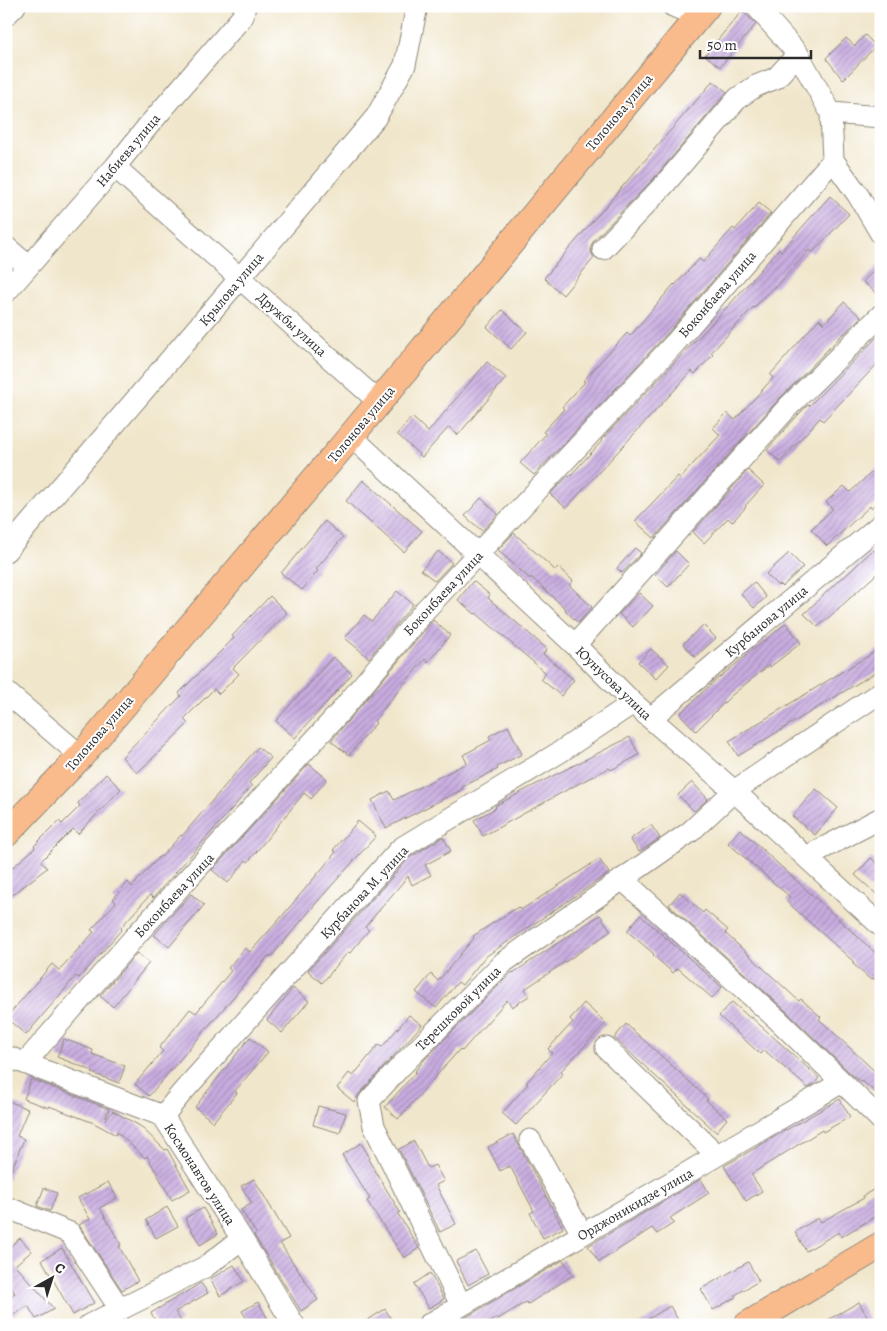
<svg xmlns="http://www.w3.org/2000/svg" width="887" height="1331" font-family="Alegreya,serif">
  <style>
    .building { fill: url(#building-hatch) }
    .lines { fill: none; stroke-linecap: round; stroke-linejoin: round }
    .minor-casing { stroke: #8e887b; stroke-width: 23 }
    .major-casing { stroke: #8e887b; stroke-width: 28 }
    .minor { stroke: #fff; stroke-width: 21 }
    .major { stroke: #fabb8c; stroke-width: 26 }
    .labels { text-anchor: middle; stroke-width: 4; stroke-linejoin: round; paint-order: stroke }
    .street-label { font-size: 14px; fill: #2b2b2b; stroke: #fff }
  </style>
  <defs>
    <pattern id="building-hatch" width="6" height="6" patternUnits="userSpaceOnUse" patternTransform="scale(1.25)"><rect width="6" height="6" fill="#c8ace0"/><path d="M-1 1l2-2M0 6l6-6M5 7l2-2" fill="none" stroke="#a38cb6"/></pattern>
  </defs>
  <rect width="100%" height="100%" fill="#fff"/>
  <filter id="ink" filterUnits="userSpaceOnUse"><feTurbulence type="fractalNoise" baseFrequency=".02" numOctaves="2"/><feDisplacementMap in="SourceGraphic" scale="10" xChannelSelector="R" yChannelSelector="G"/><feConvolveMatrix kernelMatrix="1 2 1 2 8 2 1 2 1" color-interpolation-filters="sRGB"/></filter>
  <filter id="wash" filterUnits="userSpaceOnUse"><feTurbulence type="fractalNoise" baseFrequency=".0096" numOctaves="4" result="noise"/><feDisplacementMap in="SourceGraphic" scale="20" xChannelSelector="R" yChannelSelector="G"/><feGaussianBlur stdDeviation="1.12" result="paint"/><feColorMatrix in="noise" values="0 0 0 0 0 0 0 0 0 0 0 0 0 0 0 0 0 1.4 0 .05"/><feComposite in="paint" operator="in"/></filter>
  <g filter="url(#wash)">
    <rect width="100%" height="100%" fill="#f0e6cb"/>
    <g id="blocks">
      <path class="building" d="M 742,11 L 756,24 L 720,67 L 705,55 Z
        M 865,35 L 876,46 L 843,80 L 826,58 L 846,38 L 855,46 Z
        M 713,81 L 727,92 L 655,177 L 594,240 L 591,246 L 591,252 L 594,258 L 563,295 L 544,278 Z
        M 830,196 L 849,214 L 812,253 L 809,250 L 775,288 L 774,286 L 754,308 L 753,307 L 711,353 L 713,355 L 695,374 L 692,371 L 566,508 L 550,494 L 568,476 L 569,477 L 602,441 L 601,440 L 730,304 L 779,249 L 781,251 Z
        M 759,203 L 771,213 L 666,335 L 534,475 L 520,463 L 546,434 L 543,432 L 564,409 L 562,407 L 585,382 L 583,381 L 627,333 L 630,336 L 674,284 L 675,285 L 699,259 L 703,262 L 733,228 L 735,230 Z
        M 881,263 L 881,297 L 863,282 Z
        M 844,302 L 861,317 L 844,334 L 843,334 L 779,399 L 654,538 L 635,521 L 678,476 L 680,478 L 720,435 L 713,428 L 727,413 L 735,420 L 773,378 L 770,375 L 819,319 L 824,324 Z
        M 502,310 L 527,332 L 511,349 L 487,327 Z
        M 881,333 L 881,360 L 823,421 L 820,418 L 780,462 L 767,450 L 797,416 L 808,405 L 809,406 Z
        M 487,362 L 506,378 L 458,435 L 449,427 L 422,457 L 397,434 L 412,417 L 428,432 Z
        M 881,464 L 881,499 L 871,508 L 870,506 L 827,546 L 811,529 L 833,509 L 826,502 L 844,486 L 850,492 Z
        M 748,470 L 764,485 L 745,506 L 746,507 L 732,522 L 728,518 L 704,543 L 693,532 Z
        M 363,480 L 422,531 L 404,552 L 346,501 Z
        M 481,498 L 498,514 L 482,531 L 465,516 Z
        M 325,521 L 343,537 L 316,569 L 318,571 L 302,590 L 281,573 Z
        M 514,533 L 555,570 L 558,567 L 573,581 L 569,585 L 592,607 L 578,623 L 565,610 L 566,609 L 531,577 L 530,579 L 498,550 Z
        M 635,548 L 641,553 L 622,573 L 617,568 Z
        M 873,550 L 881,558 L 881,570 L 818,627 L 804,614 L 842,577 L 843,578 Z
        M 438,551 L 452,563 L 435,581 L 421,570 Z
        M 676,551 L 689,564 L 668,587 L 655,575 Z
        M 789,553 L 803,567 L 782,587 L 779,584 L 778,586 L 766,574 Z
        M 473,581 L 490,595 L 488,598 L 547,649 L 543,654 L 574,680 L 561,696 L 541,679 L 546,673 L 476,613 L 475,614 L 458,600 Z
        M 754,582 L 766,597 L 754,608 L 741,594 Z
        M 397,591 L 413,604 L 369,658 L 345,638 L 364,615 L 372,621 Z
        M 639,593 L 653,606 L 633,627 L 619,614 Z
        M 270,596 L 287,613 L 233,668 L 239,674 L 219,694 L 214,689 L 184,719 L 188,724 L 137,773 L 122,757 L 181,696 L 179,693 L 234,638 L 232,636 Z
        M 433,620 L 450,635 L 428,662 L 425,659 L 402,686 L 374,721 L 376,723 L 349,755 L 331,741 Z
        M 786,623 L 801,643 L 770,667 L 769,665 L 732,695 L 696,731 L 680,714 L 710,685 Z
        M 703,625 L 716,638 L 695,657 L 683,644 Z
        M 881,648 L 881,669 L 738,756 L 729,741 Z
        M 651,649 L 669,665 L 656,679 L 638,662 Z
        M 333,657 L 352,674 L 295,738 L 276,721 Z
        M 508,726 L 522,754 L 497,767 L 498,769 L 462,787 L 463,789 L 386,828 L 372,800 L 389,791 L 394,800 L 467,763 L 463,755 L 491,740 L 489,736 Z
        M 630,737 L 639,755 L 611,770 L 609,768 L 574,786 L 483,836 L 474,820 L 496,808 L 495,806 L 525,790 Z
        M 258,747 L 271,758 L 249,783 L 252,786 L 153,898 L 150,895 L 121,927 L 122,929 L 96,959 L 79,978 L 76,976 L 26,1035 L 6,1018 L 52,964 L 59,970 L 94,932 L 91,930 L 116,902 L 113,899 L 128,882 L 132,887 L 160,856 L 161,857 L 181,835 L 182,836 Z
        M 309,764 L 327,779 L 311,799 L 304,793 L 248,862 L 246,860 L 228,883 L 212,870 Z
        M 106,774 L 121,789 L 78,834 L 73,829 L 41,861 L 47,868 L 6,900 L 6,873 L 35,848 L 34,846 L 59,821 L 62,824 L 80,806 L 78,803 Z
        M 692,782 L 708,799 L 694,811 L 678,795 Z
        M 816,789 L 838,808 L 815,835 L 792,816 Z
        M 358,821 L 376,836 L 317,902 L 271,957 L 269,955 L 149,1096 L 135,1084 L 163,1051 L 159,1048 L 190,1009 L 196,1013 L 231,971 L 228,968 L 245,948 L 250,952 L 278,921 L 336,852 L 333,850 Z
        M 651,825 L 660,838 L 639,852 L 630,839 Z
        M 740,829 L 881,958 L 881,985 L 873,978 L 871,980 L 852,963 L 854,962 L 786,901 L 790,897 L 728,843 Z
        M 443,837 L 451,851 L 425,865 L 431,875 L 412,885 L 408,876 L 365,927 L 369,930 L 350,953 L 348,952 L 322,983 L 308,971 L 409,858 Z
        M 871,858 L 881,867 L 881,898 L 855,875 Z
        M 599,859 L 609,873 L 485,957 L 462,985 L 458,982 L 436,1008 L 416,992 L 431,974 L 438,981 L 474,938 L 473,936 L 518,907 L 521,910 Z
        M 680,892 L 703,913 L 705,910 L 728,930 L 725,933 L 799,1001 L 801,999 L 821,1017 L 819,1019 L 881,1077 L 881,1097 L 862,1081 L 861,1082 L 850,1073 L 786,1011 L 669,905 Z
        M 191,894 L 204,905 L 169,947 L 154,935 Z
        M 600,915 L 611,931 L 525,989 L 529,996 L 512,1007 L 507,1000 L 462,1051 L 460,1049 L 398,1119 L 385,1107 L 416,1072 L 415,1071 L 425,1059 L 512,972 L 513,973 Z
        M 640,915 L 722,987 L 712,998 L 678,968 L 673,973 L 653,955 L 654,954 L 627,931 Z
        M 137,953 L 149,963 L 113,1007 L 100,996 Z
        M 293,988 L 309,1001 L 282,1033 L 267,1020 Z
        M 732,1002 L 750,1018 L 751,1017 L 819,1078 L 814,1084 L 808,1088 L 764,1050 L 760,1054 L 719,1016 Z
        M 584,1003 L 606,1023 L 561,1071 L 563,1073 L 516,1125 L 502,1113 L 528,1084 L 526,1083 L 552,1053 L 548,1049 L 573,1022 L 570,1019 Z
        M 409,1015 L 422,1025 L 360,1093 L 354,1102 L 337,1088 L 349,1073 L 353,1076 L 378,1045 L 382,1047 Z
        M 626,1024 L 678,1071 L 708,1099 L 706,1100 L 727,1119 L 716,1132 L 614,1038 Z
        M 250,1037 L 268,1052 L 235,1091 L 237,1093 L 213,1122 L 195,1107 Z
        M 64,1039 L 93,1050 L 92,1054 L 125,1066 L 119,1083 L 92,1073 L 93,1071 L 57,1057 Z
        M 31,1079 L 109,1109 L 105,1120 L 113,1111 L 140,1126 L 165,1150 L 167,1149 L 190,1190 L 172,1200 L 147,1156 L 145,1158 L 117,1132 L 116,1135 L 94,1123 L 49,1106 L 49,1108 L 24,1099 Z
        M 840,1099 L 850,1117 L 823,1132 L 822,1130 L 751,1174 L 762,1191 L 746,1201 L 724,1166 Z
        M 6,1100 L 28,1109 L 17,1136 L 24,1139 L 7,1181 Z
        M 318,1106 L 346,1113 L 340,1133 L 313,1125 Z
        M 513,1134 L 563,1228 L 543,1238 L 530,1213 L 534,1211 L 510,1166 L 500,1171 L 488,1147 Z
        M 414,1141 L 428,1168 L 435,1165 L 444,1181 L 436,1185 L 456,1224 L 440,1232 L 399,1149 Z
        M 361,1143 L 370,1158 L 368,1159 L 400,1212 L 398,1214 L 419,1248 L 404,1258 L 367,1201 L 370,1199 L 342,1155 Z
        M 254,1179 L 289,1238 L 280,1243 L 318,1300 L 301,1311 L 254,1235 L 256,1233 L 241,1210 L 252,1203 L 241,1186 Z
        M 701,1179 L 709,1193 L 670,1218 L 674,1223 L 657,1234 L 652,1228 L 599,1262 L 588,1246 Z
        M 108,1182 L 117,1198 L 100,1208 L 121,1245 L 119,1246 L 138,1281 L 122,1290 L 79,1225 L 90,1219 L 78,1198 Z
        M 881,1185 L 881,1213 L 841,1237 L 839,1232 L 806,1251 L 795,1232 L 818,1218 L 821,1222 L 864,1198 L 863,1196 Z
        M 44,1188 L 57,1193 L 50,1211 L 37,1206 Z
        M 167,1207 L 178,1226 L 156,1238 L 146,1220 Z
        M 203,1208 L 218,1234 L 200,1245 L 185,1218 Z
        M 20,1238 L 32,1251 L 15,1265 L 54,1309 L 36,1319 L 28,1306 L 6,1319 L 6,1298 L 15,1293 L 6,1282 L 6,1250 Z
        M 62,1248 L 94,1303 L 73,1315 L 42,1260 Z
        M 476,1251 L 488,1274 L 468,1285 L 456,1261 Z
        M 563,1260 L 573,1275 L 528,1304 L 526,1302 L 498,1319 L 497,1318 L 486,1325 L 453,1325 Z
        M 748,1262 L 759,1281 L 735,1295 L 736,1297 L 713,1310 L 701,1289 Z
        M 234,1265 L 244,1281 L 220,1296 L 210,1279 Z
        M 430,1273 L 444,1299 L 429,1308 L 414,1284 Z
        M 201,1283 L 208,1293 L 175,1312 L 181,1321 L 174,1325 L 158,1325 L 151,1313 Z
        M 258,1302 L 268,1319 L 258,1325 L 251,1325 L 242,1311 Z
        M 859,1302 L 872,1325 L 819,1325 Z
        M 670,1306 L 681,1325 L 638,1325 Z
        M 385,1309 L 395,1325 L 360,1325 Z"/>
    </g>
  </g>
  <g filter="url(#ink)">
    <use href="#blocks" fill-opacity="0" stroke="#8e887b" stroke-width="1"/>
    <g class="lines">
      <g class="minor-casing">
        <path id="minor" d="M 673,6 L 698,17
          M 6,15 L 15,6
          M 831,113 L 881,117
          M 833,160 L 858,195 L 881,234
          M 115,167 L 379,402
          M 6,247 L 28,266
          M 603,249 L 664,185 L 738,98 L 756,86 L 776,78 L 798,54
          M 6,292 L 115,167 L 148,126 L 243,16 L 245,6
          M 351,436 L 575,645 L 633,703 L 734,791 L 881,926
          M 6,551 L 240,278 L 376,117 L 405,65 L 417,6
          M 575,645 L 788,407 L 881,315
          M 6,692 L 81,756
          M 651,718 L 881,524
          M 806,857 L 881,818
          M 622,879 L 778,1020 L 881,1120
          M 606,1048 L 717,1155
          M 6,1056 L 163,1116 L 242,1239 L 294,1325
          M 25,1063 L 138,933 L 341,711 L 425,610 L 675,343 L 833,160 L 831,113 L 798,54 L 756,6
          M 163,1116 L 180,1095 L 401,848 L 560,752 L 633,703
          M 530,1140 L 582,1234
          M 6,1207 L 70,1233 L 120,1309
          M 461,1305 L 374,1126 L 369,1101 L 400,1067 L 504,962 L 690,832 L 734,791 L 881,692
          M 89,1325 L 205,1267 L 242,1239
          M 428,1325 L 842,1082"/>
      </g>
      <g class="major-casing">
        <path id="major" d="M 6,834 L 81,756 L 351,436 L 707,6
          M 747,1325 L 881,1245"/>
      </g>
      <use href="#minor" class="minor"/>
      <use href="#major" class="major"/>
    </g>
  </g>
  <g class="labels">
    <g class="street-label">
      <text transform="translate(619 112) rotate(-50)" y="5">Толонова улица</text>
      <text transform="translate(128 150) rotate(-50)" y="5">Набиева улица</text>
      <text transform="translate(231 289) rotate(-50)" y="5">Крылова улица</text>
      <text transform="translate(717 294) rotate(-49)" y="5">Боконбаева улица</text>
      <text transform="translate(292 324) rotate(42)" y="5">Дружбы улица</text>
      <text transform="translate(361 424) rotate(-50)" y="5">Толонова улица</text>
      <text transform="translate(443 593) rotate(-47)" y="5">Боконбаева улица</text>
      <text transform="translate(766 621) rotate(-40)" y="5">Курбанова улица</text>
      <text transform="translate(614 683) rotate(44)" y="5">Юунусова улица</text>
      <text transform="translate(99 733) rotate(-49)" y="5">Толонова улица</text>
      <text transform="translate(364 892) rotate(-47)" y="5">Курбанова М. улица</text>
      <text transform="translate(174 895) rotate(-47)" y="5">Боконбаева улица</text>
      <text transform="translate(458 1008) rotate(-45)" y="5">Терешковой улица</text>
      <text transform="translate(200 1174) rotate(57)" y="5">Космонавтов улица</text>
      <text transform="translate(635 1204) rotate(-30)" y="5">Орджоникидзе улица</text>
    </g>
  </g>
  <rect width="887" height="1331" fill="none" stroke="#fff" stroke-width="25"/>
  <g transform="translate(52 1278) rotate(39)" stroke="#ffffff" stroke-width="4" paint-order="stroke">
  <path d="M0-4L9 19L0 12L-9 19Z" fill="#2b2b2b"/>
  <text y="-8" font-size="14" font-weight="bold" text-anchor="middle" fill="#2b2b2b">С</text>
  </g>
  <path d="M700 50v8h111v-8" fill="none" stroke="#2b2b2b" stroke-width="2.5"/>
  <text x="707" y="50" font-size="15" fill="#2b2b2b" stroke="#ffffff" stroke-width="4" paint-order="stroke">50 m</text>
</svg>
